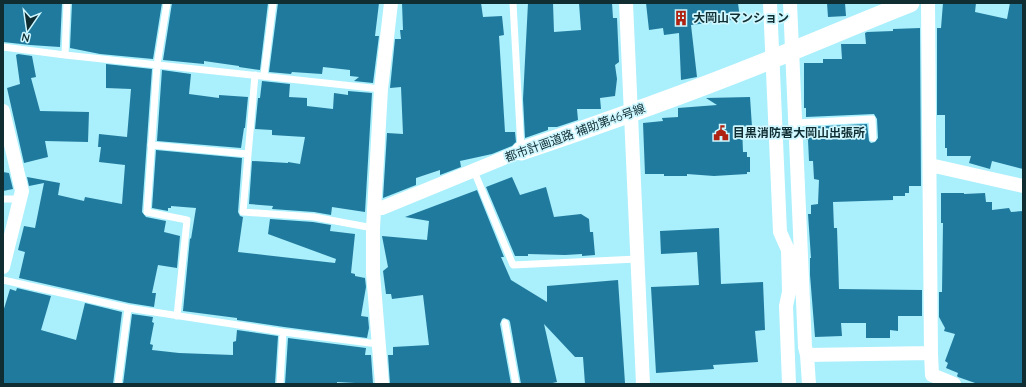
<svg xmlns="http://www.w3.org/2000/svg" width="1026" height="387" font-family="Quicksand,'Noto Sans JP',sans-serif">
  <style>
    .building { fill: #207a9e }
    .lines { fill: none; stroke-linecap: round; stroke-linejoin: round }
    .lane { stroke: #fff; stroke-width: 7 }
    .street { stroke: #fff; stroke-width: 14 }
    .secondary { stroke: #fff; stroke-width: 19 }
    .labels { text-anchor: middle; stroke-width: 3.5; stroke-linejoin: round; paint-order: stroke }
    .poi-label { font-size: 12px; font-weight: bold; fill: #102d32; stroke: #cef7ff; text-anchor: start }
    .street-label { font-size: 12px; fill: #102d32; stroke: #cef7ff }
  </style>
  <rect width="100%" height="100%" fill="#a9effc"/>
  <path class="building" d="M 3,3 L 62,3 L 60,47 L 30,45 L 3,42 Z
    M 72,3 L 162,3 L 153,59 L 100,54 L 70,48 Z
    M 172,3 L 268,3 L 260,70 L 239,67 L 239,66 L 204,61 L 204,64 L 163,60 Z
    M 278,3 L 379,3 L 375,36 L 379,36 L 373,83 L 354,81 L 359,77 L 350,76 L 350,70 L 323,67 L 322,74 L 292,72 L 291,74 L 269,72 Z
    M 402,3 L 481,3 L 483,17 L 502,16 L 504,35 L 499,36 L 505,132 L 515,132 L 516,142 L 512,146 L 492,154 L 460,161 L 461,167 L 440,175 L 440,170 L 416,178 L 416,185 L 383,198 L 387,133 L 403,134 L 401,87 L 390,88 L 395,39 L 401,39 L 400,30 L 403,30 Z
    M 528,3 L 553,3 L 554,32 L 581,30 L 579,3 L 612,3 L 613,18 L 617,18 L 619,62 L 615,65 L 617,79 L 615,96 L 600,98 L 601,109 L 577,109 L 578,120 L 557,127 L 548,127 L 548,130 L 525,138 L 523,99 Z
    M 646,3 L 738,3 L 740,19 L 691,25 L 697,77 L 681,80 L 679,33 L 664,35 L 663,28 L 649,30 Z
    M 827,3 L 845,3 L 846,16 L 828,17 Z
    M 943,3 L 976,3 L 975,12 L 1007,19 L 1010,3 L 1023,3 L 1023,169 L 992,161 L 990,169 L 969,163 L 971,156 L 947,156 L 947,148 L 945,148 L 945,115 L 937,115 L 937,28 L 941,28 Z
    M 920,28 L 921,186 L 909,186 L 909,193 L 905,193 L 905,196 L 893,196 L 893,200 L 833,202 L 834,228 L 837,228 L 839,289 L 922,290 L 922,316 L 898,316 L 898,331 L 890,330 L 890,338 L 866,338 L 866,323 L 841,323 L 842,336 L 815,337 L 810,275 L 810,258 L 811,258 L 808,214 L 811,214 L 811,205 L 818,204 L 819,180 L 814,179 L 813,161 L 809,161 L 808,140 L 806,140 L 806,127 L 867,124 L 869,141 L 871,143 L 875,142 L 878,138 L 877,119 L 874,114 L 806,117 L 806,108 L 804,108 L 804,63 L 823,63 L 823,59 L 842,59 L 841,44 L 866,44 L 865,33 L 867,32 L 893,31 L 893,29 Z
    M 18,54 L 32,56 L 36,77 L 31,78 L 40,111 L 89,112 L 88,142 L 45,141 L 48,157 L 24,163 L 7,88 L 20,84 L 16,55 Z
    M 106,64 L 152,69 L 142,212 L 146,217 L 166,221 L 164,232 L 180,236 L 177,268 L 158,265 L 152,293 L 156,293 L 154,307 L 129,303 L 19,278 L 25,252 L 18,250 L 24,226 L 35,228 L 44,183 L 29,186 L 27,177 L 60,183 L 58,195 L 84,201 L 85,197 L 122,204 L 125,165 L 99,162 L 101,147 L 98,147 L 99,134 L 127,137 L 131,89 L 106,88 Z
    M 162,70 L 191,74 L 189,94 L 219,98 L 219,95 L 248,97 L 245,128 L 244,128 L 241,148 L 157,141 Z
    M 262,81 L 290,84 L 289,97 L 307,98 L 307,106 L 333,109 L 334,93 L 348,95 L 348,91 L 372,93 L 365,212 L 332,207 L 331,215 L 314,212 L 272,209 L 273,206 L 249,204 L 252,161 L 288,163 L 288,162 L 300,164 L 305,137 L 272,135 L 272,130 L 255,129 L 258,98 L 260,98 Z
    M 750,97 L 752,127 L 742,127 L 743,152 L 747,152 L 747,157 L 750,157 L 750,172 L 747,172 L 747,174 L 714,176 L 687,174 L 687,176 L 664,176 L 664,174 L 645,174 L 643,123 L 663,121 L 662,118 L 678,117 L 678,108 L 717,105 L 706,98 Z
    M 156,150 L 242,158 L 238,212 L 240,216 L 243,217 L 238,252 L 335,263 L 336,259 L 268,234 L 270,219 L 313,222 L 331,225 L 330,231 L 355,234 L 351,273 L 355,274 L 355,276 L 365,278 L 366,287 L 361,316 L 368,317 L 369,328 L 367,338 L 284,327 L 237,320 L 237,318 L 183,311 L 190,238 L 191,239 L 196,208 L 171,206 L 171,208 L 168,208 L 168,211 L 152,208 Z
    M 3,172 L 9,173 L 13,189 L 3,191 Z
    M 512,177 L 520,195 L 546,187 L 554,217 L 581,214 L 589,219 L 590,232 L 593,232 L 595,255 L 582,256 L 582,254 L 565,255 L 528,254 L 528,256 L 515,256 L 486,187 Z
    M 477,190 L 504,257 L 501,257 L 511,280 L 547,302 L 547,286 L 618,280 L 625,383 L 585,384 L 583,357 L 575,357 L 544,324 L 557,382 L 548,384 L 521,384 L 510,322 L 509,320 L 504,318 L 502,319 L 500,324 L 511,384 L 390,384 L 388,355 L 393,355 L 393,347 L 429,345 L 423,295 L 392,299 L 391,294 L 386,294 L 383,271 L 388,267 L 382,236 L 427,240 L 429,221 L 405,217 Z
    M 941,193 L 964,193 L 964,194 L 985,193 L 986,202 L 992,202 L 992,210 L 1009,208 L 1011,212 L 1023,211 L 1023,384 L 978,384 L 958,377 L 957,376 L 958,373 L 946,368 L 948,363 L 945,361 L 955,334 L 944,331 L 945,328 L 939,317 L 939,292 L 942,292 L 943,223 L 941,223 Z
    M 719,228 L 721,284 L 763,282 L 765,330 L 755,331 L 758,362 L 713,365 L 714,369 L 656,373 L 651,287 L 699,285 L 697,252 L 661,254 L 660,231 Z
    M 17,288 L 51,296 L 41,330 L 76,340 L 85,303 L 122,312 L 113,384 L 3,384 L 3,312 L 10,289 L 16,291 Z
    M 132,314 L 153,317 L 152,322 L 154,323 L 150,344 L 153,345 L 152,350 L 179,353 L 233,355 L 233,342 L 236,341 L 237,330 L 278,336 L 275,384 L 123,384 Z
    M 288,338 L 366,348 L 365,355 L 371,355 L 373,384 L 337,382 L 337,384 L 285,384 Z"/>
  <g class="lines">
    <path class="lane" d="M 167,3 L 157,65 L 147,212 L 187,220 L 177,316
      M 513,3 L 521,149
      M 3,47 L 65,55 L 381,89
      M 65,55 L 67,3
      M 255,75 L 243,212 L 314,217 L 373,228
      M 264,75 L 273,3
      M 795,123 L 872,119 L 873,138
      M 151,145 L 248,154
      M 474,171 L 513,265 L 637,259
      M 3,199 L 20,199
      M 3,280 L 128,308 L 283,332 L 378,344
      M 505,323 L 516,384
      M 118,384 L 128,308
      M 280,384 L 283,332"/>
    <path class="street" d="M 626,3 L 643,384
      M 770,3 L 780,232 L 788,250 L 789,292 L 786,306 L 789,384
      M 790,3 L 805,347 L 807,355 L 809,384
      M 928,3 L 931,353 L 932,375 L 954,384
      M 3,111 L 22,191 L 3,267
      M 930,165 L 1023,186
      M 374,208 L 382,208 L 521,151
      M 807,355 L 931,353
      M 382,384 L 373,273 L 373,228 L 381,89 L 391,3"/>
    <path class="secondary" d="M 521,151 C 607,122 691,92 775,58 C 820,40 864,21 910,3"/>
  </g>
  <defs>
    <g id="building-bare" transform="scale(1.2)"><path d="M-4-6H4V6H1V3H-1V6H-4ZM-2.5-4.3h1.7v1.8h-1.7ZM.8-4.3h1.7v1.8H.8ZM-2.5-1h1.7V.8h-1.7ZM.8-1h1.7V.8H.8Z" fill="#b02211" stroke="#cef7ff" stroke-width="2.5" paint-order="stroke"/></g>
    <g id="civic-bare" transform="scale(1.2)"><path d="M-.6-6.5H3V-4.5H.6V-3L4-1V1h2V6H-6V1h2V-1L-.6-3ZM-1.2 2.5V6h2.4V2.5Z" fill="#b02211" stroke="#cef7ff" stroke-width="2.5" paint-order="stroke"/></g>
  </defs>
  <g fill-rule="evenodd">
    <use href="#building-bare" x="681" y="18"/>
    <use href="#civic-bare" x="721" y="133"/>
  </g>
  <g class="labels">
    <g class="poi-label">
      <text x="693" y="22">大岡山マンション</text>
      <text x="733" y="137">目黒消防署大岡山出張所</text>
    </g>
    <g class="street-label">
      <text transform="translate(575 133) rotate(-20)" y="4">都市計画道路 補助第46号線</text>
    </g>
  </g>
  <rect width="1026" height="387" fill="none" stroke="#102d32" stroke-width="8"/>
  <g transform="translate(28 28) rotate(193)" stroke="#cef7ff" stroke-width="3" paint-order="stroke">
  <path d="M0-3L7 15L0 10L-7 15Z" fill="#102d32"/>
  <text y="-6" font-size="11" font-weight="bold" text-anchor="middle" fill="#102d32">N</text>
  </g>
</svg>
